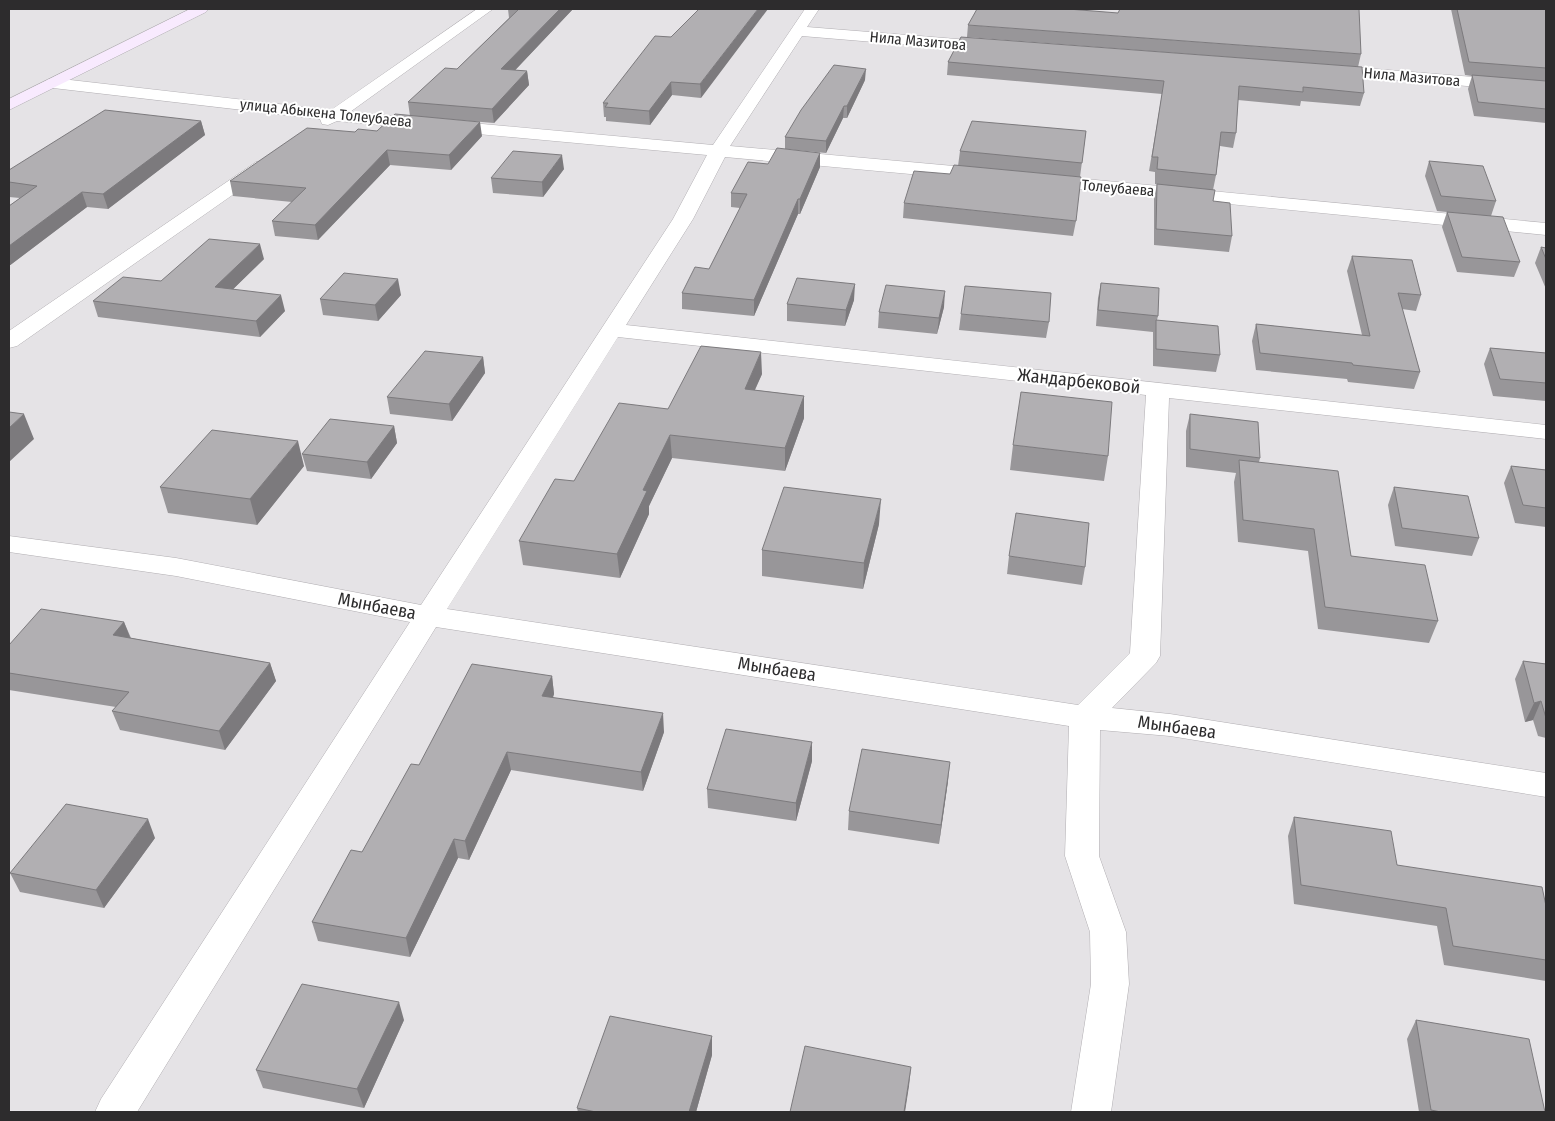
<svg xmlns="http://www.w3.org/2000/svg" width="1555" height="1121" font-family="'Fira Sans Condensed',sans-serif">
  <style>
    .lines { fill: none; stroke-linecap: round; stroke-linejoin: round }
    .minor-casing { stroke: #b1aeb2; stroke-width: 1 }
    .secondary-casing { stroke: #b1aeb2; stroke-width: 1 }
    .minor { fill: #fff; fill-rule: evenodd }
    .secondary { fill: #f8eafe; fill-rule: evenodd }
    .wall { fill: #989699 }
    .shaded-wall { fill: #7c7a7d }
    .building { fill: #b1afb2; stroke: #7c7a7d }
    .labels { text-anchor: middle; stroke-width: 4; stroke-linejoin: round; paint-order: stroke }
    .far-street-label { font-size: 15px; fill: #2d2c2d; stroke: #fff }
    .street-label { font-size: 18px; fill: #2d2c2d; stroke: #fff }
  </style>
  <rect width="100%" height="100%" fill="#e5e3e6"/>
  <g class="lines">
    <g class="minor-casing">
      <path id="minor" d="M 477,9 L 493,9 L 350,112 L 713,145 L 805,9 L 819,9 L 807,27 L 994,42 L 999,44 L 1002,47 L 999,50 L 994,52 L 802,36 L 730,146 L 987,169 L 994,171 L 996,175 L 994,179 L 987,181 L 725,157 L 693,219 L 626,325 L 1546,425 L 1546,439 L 1169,398 L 1160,656 L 1156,663 L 1112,708 L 1170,714 L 1546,773 L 1546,797 L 1170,736 L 1100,730 L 1099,856 L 1126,932 L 1129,984 L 1111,1112 L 1071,1112 L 1091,984 L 1090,932 L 1065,856 L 1069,726 L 436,627 L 137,1112 L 95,1112 L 101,1099 L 410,622 L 176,576 L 9,552 L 9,536 L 176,558 L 421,605 L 673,219 L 707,155 L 337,121 L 328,125 L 322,124 L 320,119 L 53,88 L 47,86 L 45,83 L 47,80 L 53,78 L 331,110 ZM 618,337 L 1146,395 L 1130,653 L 1078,705 L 447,609 Z
        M 1326,65 L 1546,83 L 1546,93 L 1320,73 L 1318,70 L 1320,67 Z
        M 262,161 L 268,162 L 271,166 L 268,170 L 17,346 L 9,348 L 9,331 L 256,162 Z
        M 1043,175 L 1546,223 L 1546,235 L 1036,185 L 1034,181 L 1036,177 Z"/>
    </g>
    <g class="secondary-casing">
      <path id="secondary" d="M 190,9 L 208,9 L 206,12 L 9,110 L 9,99 Z"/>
    </g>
    <use href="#minor" class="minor"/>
    <use href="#secondary" class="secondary"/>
  </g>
  <path class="wall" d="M 508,9 L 573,9 L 515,70 L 527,71 L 529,85 L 494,123 L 410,116 L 408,102 L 457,69 L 509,18 Z
    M 699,9 L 701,98 L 672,95 L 650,125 L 606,121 L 606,117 L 604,117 L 603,103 L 671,37 Z
    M 1450,9 L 1546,9 L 1546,123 L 1474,116 L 1468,89 L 1472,76 L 1465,75 L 1451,9 Z
    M 968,25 L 1361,54 L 1358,67 L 967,37 Z
    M 961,37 L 1364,93 L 1360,106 L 1301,101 L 1300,106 L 1238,100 L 1236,133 L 1233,148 L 1220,146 L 1216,175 L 1213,190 L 1213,201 L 1232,236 L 1229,252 L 1154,245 L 1154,199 L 1157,184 L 1213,190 L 1155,184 L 1155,172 L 1149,171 L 1162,94 L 947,75 L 948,62 Z
    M 865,80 L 847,118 L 843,118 L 826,153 L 785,149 L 785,137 Z
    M 201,121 L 205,135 L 108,209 L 87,207 L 9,266 L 9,206 L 20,198 L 9,197 L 9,170 Z
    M 377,131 L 482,136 L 451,170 L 390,165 L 318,240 L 275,236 L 272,221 L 292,202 L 233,196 L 230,181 L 355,132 Z
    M 1086,131 L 1080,177 L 958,166 L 960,151 Z
    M 820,153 L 820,167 L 800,214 L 798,214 L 754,316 L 682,309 L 682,293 L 709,269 L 740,208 L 731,207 L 731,193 L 768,164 Z
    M 1429,161 L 1496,201 L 1491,216 L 1520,262 L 1514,277 L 1457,272 L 1442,227 L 1447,212 L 1437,211 L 1425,176 Z
    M 564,169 L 543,197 L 493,193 L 491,178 Z
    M 904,203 L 1076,221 L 1073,236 L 903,218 Z
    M 1541,247 L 1546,248 L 1546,289 L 1535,263 Z
    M 1352,256 L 1421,295 L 1416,311 L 1402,309 L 1420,372 L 1414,389 L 1348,382 L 1347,379 L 1256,370 L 1252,341 L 1256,324 L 1362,335 L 1347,271 Z
    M 264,259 L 233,289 L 285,311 L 260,337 L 98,317 L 93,301 L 161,281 Z
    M 1101,283 L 1158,316 L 1157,320 L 1220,355 L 1216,372 L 1153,366 L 1153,332 L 1096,326 L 1098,298 Z
    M 401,295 L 378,321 L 323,315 L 320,299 Z
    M 854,300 L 845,326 L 787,321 L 787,304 Z
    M 944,307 L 937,334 L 878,328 L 879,312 Z
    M 961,314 L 1049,322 L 1046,338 L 959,330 Z
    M 1490,348 L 1546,353 L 1546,401 L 1493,396 L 1484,364 Z
    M 483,357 L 485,373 L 452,421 L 390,414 L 387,397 Z
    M 762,374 L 755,390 L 804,396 L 804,418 L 785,471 L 672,458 L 649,506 L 649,514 L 620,578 L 523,565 L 519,541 L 574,481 L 668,409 Z
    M 1190,414 L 1260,458 L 1259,462 L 1351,556 L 1438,621 L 1429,643 L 1318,629 L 1308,551 L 1238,542 L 1234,482 L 1236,473 L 1186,467 L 1186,431 Z
    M 394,426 L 397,443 L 371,479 L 307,471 L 302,454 Z
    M 1013,445 L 1108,456 L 1104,481 L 1010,470 Z
    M 304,466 L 257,525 L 168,513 L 160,487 Z
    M 1511,466 L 1546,470 L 1546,527 L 1515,523 L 1504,483 Z
    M 1394,487 L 1479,538 L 1472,556 L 1395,546 L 1388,505 Z
    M 879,524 L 863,589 L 762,576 L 762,550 Z
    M 1009,556 L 1085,567 L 1082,585 L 1007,574 Z
    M 124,622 L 131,638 L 270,663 L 276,681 L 225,750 L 120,730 L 112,711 L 116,707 L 9,690 L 9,645 Z
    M 1523,661 L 1546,664 L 1546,738 L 1538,736 L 1533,720 L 1525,722 L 1515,679 Z
    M 552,676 L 554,694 L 553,698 L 664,732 L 643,791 L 511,770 L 469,860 L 458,858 L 410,957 L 318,941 L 312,922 L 362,852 L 419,765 Z
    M 812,761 L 796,821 L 708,808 L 707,789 Z
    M 948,781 L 939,844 L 848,830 L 849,811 Z
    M 1294,817 L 1397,865 L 1546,906 L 1546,981 L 1444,965 L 1437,926 L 1294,904 L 1288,836 Z
    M 155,838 L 104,908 L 20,892 L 10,873 Z
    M 404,1020 L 364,1108 L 263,1088 L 256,1070 Z
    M 1416,1020 L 1545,1112 L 1419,1112 L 1407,1039 Z
    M 712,1036 L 712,1055 L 696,1112 L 578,1112 L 577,1108 Z"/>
  <path class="shaded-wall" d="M 560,9 L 573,9 L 503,83 L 501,69 Z
    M 758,9 L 768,9 L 701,98 L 700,84 Z
    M 866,69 L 865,80 L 847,118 L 847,106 Z
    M 527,71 L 529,85 L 494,123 L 492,109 Z
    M 671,82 L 672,95 L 650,125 L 649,111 Z
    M 844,106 L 843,118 L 826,153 L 826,141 Z
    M 201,121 L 205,135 L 108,209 L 103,194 Z
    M 480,122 L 482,136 L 451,170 L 449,155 Z
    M 387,150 L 390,165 L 318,240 L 315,225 Z
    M 820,153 L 820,167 L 800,214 L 800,199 Z
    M 562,155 L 564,169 L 543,197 L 542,182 Z
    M 82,192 L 87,207 L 9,266 L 9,246 Z
    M 798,199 L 798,214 L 754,316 L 754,300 Z
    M 260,244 L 264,259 L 219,303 L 215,287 Z
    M 398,279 L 401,295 L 378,321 L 375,305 Z
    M 855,284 L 854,300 L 845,326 L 846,310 Z
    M 945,291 L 944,307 L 937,334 L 939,318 Z
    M 281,295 L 285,311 L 260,337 L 256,321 Z
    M 761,352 L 762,374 L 745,411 L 745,389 Z
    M 483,357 L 485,373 L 452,421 L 449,404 Z
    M 804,396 L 804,418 L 785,471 L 785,448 Z
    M 24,414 L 34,439 L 9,462 L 9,428 Z
    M 394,426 L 397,443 L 371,479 L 367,462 Z
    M 670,435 L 672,458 L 649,506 L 649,514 L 620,578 L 617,554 L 643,490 Z
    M 298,441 L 304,466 L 257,525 L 250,499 Z
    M 881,499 L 879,524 L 863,589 L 864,563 Z
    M 124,622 L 131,640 L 113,635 Z
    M 270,663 L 276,681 L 225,750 L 219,731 Z
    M 552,676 L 554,694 L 545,715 L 542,696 Z
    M 1541,701 L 1533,720 L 1525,722 L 1534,703 Z
    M 663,713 L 664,732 L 643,791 L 641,772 Z
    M 812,742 L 812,761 L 796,821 L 796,803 Z
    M 507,752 L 511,770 L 469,860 L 465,841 Z
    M 950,762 L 948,781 L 939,844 L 941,825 Z
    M 148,819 L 155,838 L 104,908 L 96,890 Z
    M 454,839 L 458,858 L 410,957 L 406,938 Z
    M 399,1002 L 404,1020 L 364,1108 L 357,1089 Z
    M 712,1036 L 712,1055 L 696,1112 L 689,1112 Z
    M 911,1067 L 909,1086 L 905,1112 L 904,1112 Z"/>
  <path class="building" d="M 510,9 L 560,9 L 501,69 L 527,71 L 492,109 L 408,102 L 445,68 L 457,69 L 519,9 Z
    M 699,9 L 758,9 L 700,84 L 671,82 L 649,111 L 605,107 L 608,103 L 603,103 L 655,36 L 671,37 Z
    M 977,9 L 1068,9 L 1118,13 L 1120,9 L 1359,9 L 1361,54 L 968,25 Z
    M 1457,9 L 1546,9 L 1546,68 L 1469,62 Z
    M 961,37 L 1362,67 L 1364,93 L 1303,87 L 1303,92 L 1239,86 L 1236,133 L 1221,132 L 1216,175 L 1157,169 L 1158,157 L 1152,157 L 1164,81 L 948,62 Z
    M 834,65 L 866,69 L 847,106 L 844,106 L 826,141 L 785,137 L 801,110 Z
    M 1472,75 L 1546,81 L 1546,109 L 1478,102 Z
    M 105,110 L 201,121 L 103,194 L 82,192 L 9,246 L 9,206 L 37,186 L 9,182 L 9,170 Z
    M 395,114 L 480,122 L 449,155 L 387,150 L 315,225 L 272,221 L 306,188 L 230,181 L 307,128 L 355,132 L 358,129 L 377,131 Z
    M 972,121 L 1086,131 L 1082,163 L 960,151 Z
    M 777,148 L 820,153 L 800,199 L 798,199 L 754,300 L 682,293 L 695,267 L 709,269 L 747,194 L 731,193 L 748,162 L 768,164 Z
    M 513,151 L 562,155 L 542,182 L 491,178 Z
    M 1429,161 L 1483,166 L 1496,201 L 1441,196 Z
    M 954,165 L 1081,177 L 1076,221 L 904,203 L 914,171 L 950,174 Z
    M 1157,184 L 1215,190 L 1213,201 L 1230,203 L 1232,236 L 1156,229 Z
    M 1447,212 L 1503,217 L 1520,262 L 1462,257 Z
    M 209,239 L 260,244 L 215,287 L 281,295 L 256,321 L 93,301 L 123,277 L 161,281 Z
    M 1541,247 L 1546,248 L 1546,259 Z
    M 1352,256 L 1412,260 L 1421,295 L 1398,293 L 1420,372 L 1353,365 L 1352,363 L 1260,353 L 1256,324 L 1370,336 Z
    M 344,273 L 398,279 L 375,305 L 320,299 Z
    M 797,278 L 855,284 L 846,310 L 787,304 Z
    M 1101,283 L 1159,288 L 1158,316 L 1098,310 Z
    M 886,285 L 945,291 L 939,318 L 879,312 Z
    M 965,286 L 1051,293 L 1049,322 L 961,314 Z
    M 1156,320 L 1218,326 L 1220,355 L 1156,349 Z
    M 701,346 L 761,352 L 745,389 L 804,396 L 785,448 L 670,435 L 643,490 L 647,491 L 617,554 L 519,541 L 555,479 L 574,481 L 619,403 L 668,409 Z
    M 1490,348 L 1546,353 L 1546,383 L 1500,379 Z
    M 425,351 L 483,357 L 449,404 L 387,397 Z
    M 1021,392 L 1112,402 L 1108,456 L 1013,445 Z
    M 9,412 L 24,414 L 9,428 Z
    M 1190,414 L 1258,422 L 1260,458 L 1190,449 Z
    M 330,419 L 394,426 L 367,462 L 302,454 Z
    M 212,430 L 298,441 L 250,499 L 160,487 Z
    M 1239,460 L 1338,471 L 1351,556 L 1425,565 L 1438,621 L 1325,607 L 1314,529 L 1243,520 Z
    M 1511,466 L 1546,470 L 1546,508 L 1523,505 Z
    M 784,487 L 881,499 L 864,563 L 762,550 Z
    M 1394,487 L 1468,496 L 1479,538 L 1402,528 Z
    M 1016,513 L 1089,523 L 1085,567 L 1009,556 Z
    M 41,609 L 124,622 L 113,635 L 270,663 L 219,731 L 112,711 L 129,692 L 9,673 L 9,645 Z
    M 1523,661 L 1546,664 L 1546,718 L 1541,701 L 1534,703 Z
    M 472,664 L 552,676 L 542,696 L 663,713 L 641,772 L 507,752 L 465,841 L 454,839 L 406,938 L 312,922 L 351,850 L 362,852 L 411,764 L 419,765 Z
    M 726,729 L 812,742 L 796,803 L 707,789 Z
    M 862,749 L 950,762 L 941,825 L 849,811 Z
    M 66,804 L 148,819 L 96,890 L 10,873 Z
    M 1294,817 L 1391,831 L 1397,865 L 1542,887 L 1546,906 L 1546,960 L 1453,946 L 1446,908 L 1301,885 Z
    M 302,984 L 399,1002 L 357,1089 L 256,1070 Z
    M 610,1016 L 712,1036 L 689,1112 L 596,1112 L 577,1108 Z
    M 1416,1020 L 1529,1039 L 1545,1112 L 1441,1112 L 1431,1110 Z
    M 805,1046 L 911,1067 L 904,1112 L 790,1112 Z"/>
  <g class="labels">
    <g class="far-street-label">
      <text transform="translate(918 41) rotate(5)" y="5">Нила Мазитова</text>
      <text transform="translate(1412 77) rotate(5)" y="5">Нила Мазитова</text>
      <text transform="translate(326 113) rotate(6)" y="5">улица Абыкена Толеубаева</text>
      <text transform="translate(1118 188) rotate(5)" y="5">Толеубаева</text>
    </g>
    <g class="street-label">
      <text transform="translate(1079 381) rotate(6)" y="6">Жандарбековой</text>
      <text transform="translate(377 606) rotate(11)" y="6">Мынбаева</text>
      <text transform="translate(777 669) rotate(9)" y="6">Мынбаева</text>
      <text transform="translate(1177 727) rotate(8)" y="6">Мынбаева</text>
    </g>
  </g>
  <rect width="1555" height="1121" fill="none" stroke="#2d2c2d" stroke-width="20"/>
</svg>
